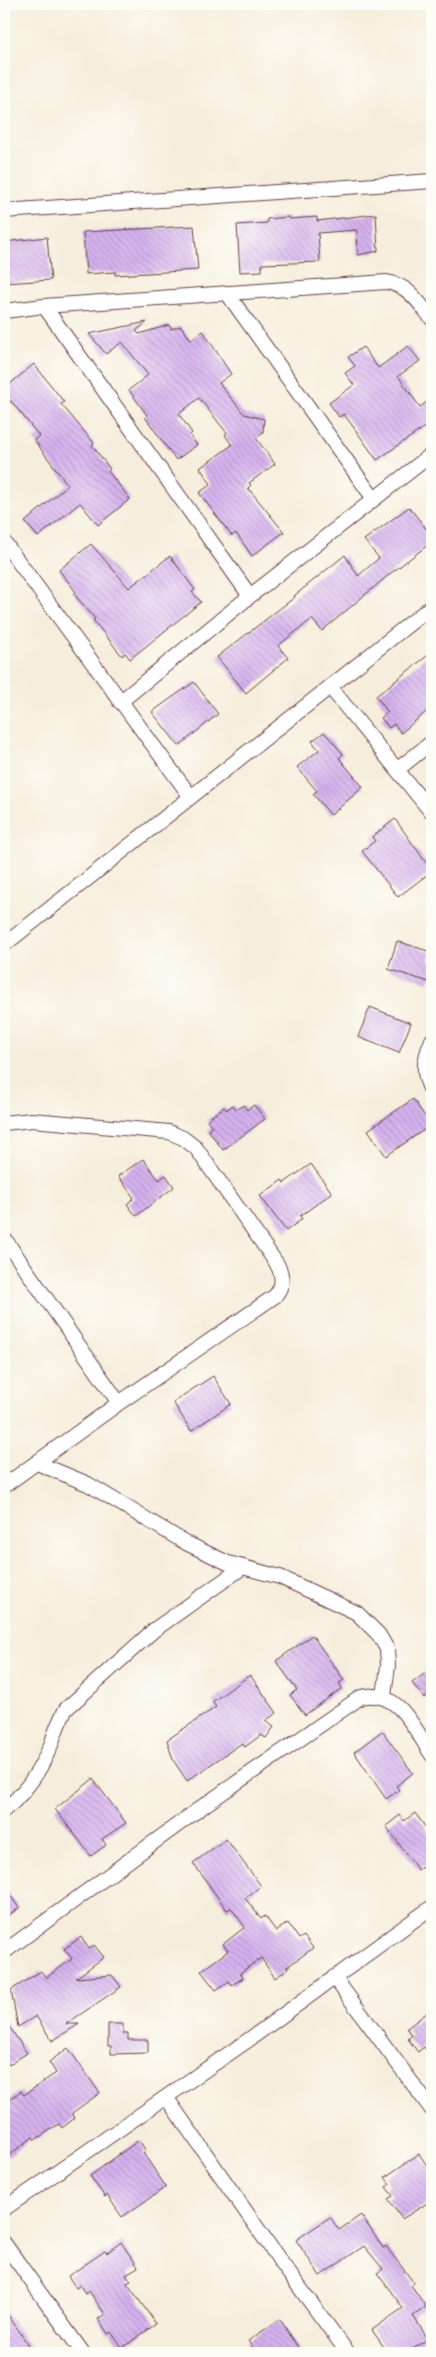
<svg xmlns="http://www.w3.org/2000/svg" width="436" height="2357" font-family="Kalam,sans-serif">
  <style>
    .building { fill: url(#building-back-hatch) }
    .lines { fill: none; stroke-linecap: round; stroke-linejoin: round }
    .street-casing { stroke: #643e46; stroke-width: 16 }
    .street { stroke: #fff; stroke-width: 14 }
  </style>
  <defs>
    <pattern id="building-back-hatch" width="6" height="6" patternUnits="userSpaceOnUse" patternTransform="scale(1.25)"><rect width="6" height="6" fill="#d6b3ef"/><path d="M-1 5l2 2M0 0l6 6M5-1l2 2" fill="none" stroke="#b091c2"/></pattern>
  </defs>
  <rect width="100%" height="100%" fill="#fdfcf7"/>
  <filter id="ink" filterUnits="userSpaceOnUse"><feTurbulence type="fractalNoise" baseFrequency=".02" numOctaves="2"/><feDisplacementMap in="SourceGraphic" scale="10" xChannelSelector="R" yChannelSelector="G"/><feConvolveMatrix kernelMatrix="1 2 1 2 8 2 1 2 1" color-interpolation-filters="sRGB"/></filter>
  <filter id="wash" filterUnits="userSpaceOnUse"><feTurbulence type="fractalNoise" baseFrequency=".0096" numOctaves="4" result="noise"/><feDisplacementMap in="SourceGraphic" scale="20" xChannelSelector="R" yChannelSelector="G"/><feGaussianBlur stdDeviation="1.12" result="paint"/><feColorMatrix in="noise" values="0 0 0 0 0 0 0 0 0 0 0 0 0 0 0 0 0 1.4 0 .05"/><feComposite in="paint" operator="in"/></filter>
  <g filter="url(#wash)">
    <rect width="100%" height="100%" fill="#f6eedc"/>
    <g id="blocks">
      <path class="building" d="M 376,214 L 378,251 L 358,255 L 357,230 L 318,233 L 320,262 L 262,264 L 262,271 L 240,272 L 237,225 L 267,223 L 267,219 L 289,217 L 289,219 L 317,217 L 317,221 Z
        M 194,226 L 198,270 L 115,275 L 115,272 L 86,274 L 83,232 Z
        M 47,237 L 51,280 L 4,283 L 4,242 Z
        M 147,322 L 136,331 L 139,334 L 169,325 L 171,329 L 181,326 L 191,340 L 203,331 L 231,374 L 219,383 L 244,414 L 264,419 L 263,432 L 256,438 L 275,464 L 249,483 L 251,485 L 248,488 L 284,532 L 252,556 L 236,533 L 232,536 L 199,493 L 211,484 L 200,468 L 232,445 L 225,435 L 227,433 L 199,398 L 179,414 L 192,433 L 190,435 L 197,445 L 176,460 L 145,417 L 147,415 L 129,390 L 148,375 L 122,342 L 106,354 L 89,334 Z
        M 408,346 L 420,361 L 398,376 L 420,407 L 432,398 L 432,422 L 377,460 L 344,414 L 339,417 L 329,403 L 354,385 L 345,373 L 355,366 L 348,357 L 363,347 L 378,368 Z
        M 34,364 L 64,402 L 61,404 L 94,443 L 92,445 L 110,469 L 108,471 L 130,499 L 98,525 L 80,503 L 38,537 L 25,522 L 68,485 L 34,440 L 39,436 L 11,401 L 4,407 L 4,389 Z
        M 409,507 L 432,536 L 432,542 L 391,573 L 322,631 L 312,619 L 278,646 L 288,658 L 246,693 L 217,657 L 295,597 L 294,596 L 345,555 L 358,576 L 379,558 L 364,540 Z
        M 91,544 L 129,588 L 170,556 L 195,590 L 192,592 L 201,602 L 130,659 L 125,653 L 122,656 L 93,620 L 95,619 L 74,594 L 76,592 L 59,570 Z
        M 432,652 L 432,707 L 401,733 L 394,724 L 389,728 L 381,718 L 388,712 L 376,696 Z
        M 194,682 L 218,714 L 179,746 L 152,712 Z
        M 324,732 L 343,754 L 339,758 L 363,787 L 331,815 L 313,794 L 317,791 L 297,767 L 319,750 L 312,741 Z
        M 395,819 L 432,871 L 398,897 L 362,851 L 375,841 L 372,837 Z
        M 397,941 L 431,952 L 428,961 L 432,962 L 432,973 L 429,982 L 388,969 Z
        M 370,1007 L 411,1023 L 399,1053 L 358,1037 Z
        M 413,1099 L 431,1125 L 386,1156 L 368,1130 Z
        M 233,1105 L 237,1110 L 243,1105 L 247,1110 L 254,1105 L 265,1119 L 223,1150 L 208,1130 L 212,1127 L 207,1120 L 224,1107 L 226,1110 Z
        M 143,1159 L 159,1180 L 166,1175 L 174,1187 L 136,1216 L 127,1204 L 134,1198 L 118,1176 Z
        M 311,1164 L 332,1193 L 300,1216 L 302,1219 L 286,1231 L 260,1196 L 282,1180 L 284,1183 Z
        M 213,1376 L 231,1404 L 191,1431 L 173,1402 Z
        M 312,1635 L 344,1680 L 339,1683 L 342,1688 L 305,1715 L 290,1695 L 297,1690 L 276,1661 Z
        M 432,1668 L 432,1692 L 424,1698 L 412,1683 Z
        M 250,1675 L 277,1713 L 265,1721 L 274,1727 L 266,1738 L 261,1735 L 245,1747 L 242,1743 L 187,1781 L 173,1760 L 167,1740 L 216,1707 L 212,1702 Z
        M 382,1731 L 413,1773 L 396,1786 L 399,1790 L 386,1799 L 354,1752 Z
        M 93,1779 L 126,1823 L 102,1839 L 106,1845 L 91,1856 L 55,1809 Z
        M 415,1813 L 432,1836 L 432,1860 L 418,1870 L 386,1826 L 400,1815 L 404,1821 Z
        M 226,1839 L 261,1886 L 245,1898 L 261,1919 L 265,1916 L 276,1931 L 288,1923 L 299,1939 L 304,1936 L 313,1948 L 287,1967 L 288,1969 L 275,1978 L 261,1958 L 240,1973 L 243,1978 L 232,1985 L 229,1981 L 216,1990 L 201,1971 L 228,1951 L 223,1944 L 245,1927 L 231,1908 L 227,1910 L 193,1863 Z
        M 4,1886 L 19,1908 L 4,1919 Z
        M 81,1937 L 89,1949 L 94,1945 L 104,1957 L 76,1978 L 112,1975 L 121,1987 L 66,2024 L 79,2024 L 52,2041 L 36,2016 L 18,2027 L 11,1990 L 41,1971 L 46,1978 L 72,1959 L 64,1949 Z
        M 432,2009 L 432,2059 L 424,2047 L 418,2052 L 408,2039 L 412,2035 L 407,2028 Z
        M 4,2019 L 27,2053 L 9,2065 L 4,2057 Z
        M 108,2024 L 123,2024 L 123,2033 L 128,2033 L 128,2040 L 148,2040 L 148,2053 L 111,2054 L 111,2046 L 108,2046 Z
        M 68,2048 L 100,2093 L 72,2113 L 75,2118 L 62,2128 L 59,2124 L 35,2140 L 33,2137 L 4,2159 L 4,2103 L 21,2091 L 24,2095 L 56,2073 L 49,2062 Z
        M 139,2140 L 146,2151 L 143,2153 L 166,2187 L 122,2217 L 107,2195 L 105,2197 L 90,2176 Z
        M 419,2154 L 432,2173 L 432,2200 L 402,2219 L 388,2199 L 393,2196 L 386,2187 L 390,2184 L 385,2177 Z
        M 361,2215 L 383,2248 L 386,2246 L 414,2283 L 411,2285 L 426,2307 L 413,2316 L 428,2339 L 407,2353 L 388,2353 L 372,2330 L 403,2308 L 377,2273 L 383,2269 L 364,2246 L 320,2276 L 296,2240 L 330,2217 L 339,2230 Z
        M 121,2242 L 138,2267 L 126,2274 L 131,2281 L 127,2283 L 156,2324 L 122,2348 L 111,2332 L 108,2334 L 98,2319 L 105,2314 L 89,2291 L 85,2294 L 80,2285 L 76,2288 L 68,2276 L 105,2251 L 107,2253 Z
        M 4,2309 L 29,2346 L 27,2347 L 32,2353 L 4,2353 Z
        M 280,2319 L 288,2332 L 303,2353 L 257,2353 L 248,2341 Z"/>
    </g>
  </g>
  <g filter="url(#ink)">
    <use href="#blocks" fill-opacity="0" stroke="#643e46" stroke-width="1"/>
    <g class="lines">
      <g class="street-casing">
        <path id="street" d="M 4,211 L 432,181
          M 227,293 L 374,499
          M 44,306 L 250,596
          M 4,311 L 44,306 L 386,282 C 409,285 419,303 432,319
          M 4,542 L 191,797
          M 330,687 L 432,813
          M 120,702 L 250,596 L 432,454
          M 398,769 L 432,742
          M 4,945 L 432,606
          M 432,1040 C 424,1059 421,1073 432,1092
          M 4,1123 L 32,1120 L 169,1132 L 183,1138 L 196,1148 L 277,1264 C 283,1276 284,1285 275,1296 L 119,1403 L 4,1486
          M 4,1238 L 119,1403
          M 37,1463 L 88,1484 L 186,1543 L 228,1563 L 280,1577 L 357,1613 L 379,1635 L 387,1649 L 388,1666 L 384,1696
          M 4,1810 C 26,1793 40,1771 51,1745 C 55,1732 59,1721 66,1709 L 154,1630 L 243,1567
          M 4,1952 L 206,1804 L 361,1697 C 399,1688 414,1729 432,1755
          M 334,1977 L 432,2110
          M 166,2097 L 283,2265 L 348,2353
          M 4,2209 L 247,2041 L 432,1907
          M 4,2243 L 83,2353"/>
      </g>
      <use href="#street" class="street"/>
    </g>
  </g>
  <rect width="436" height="2357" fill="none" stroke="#fdfcf7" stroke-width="20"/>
</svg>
